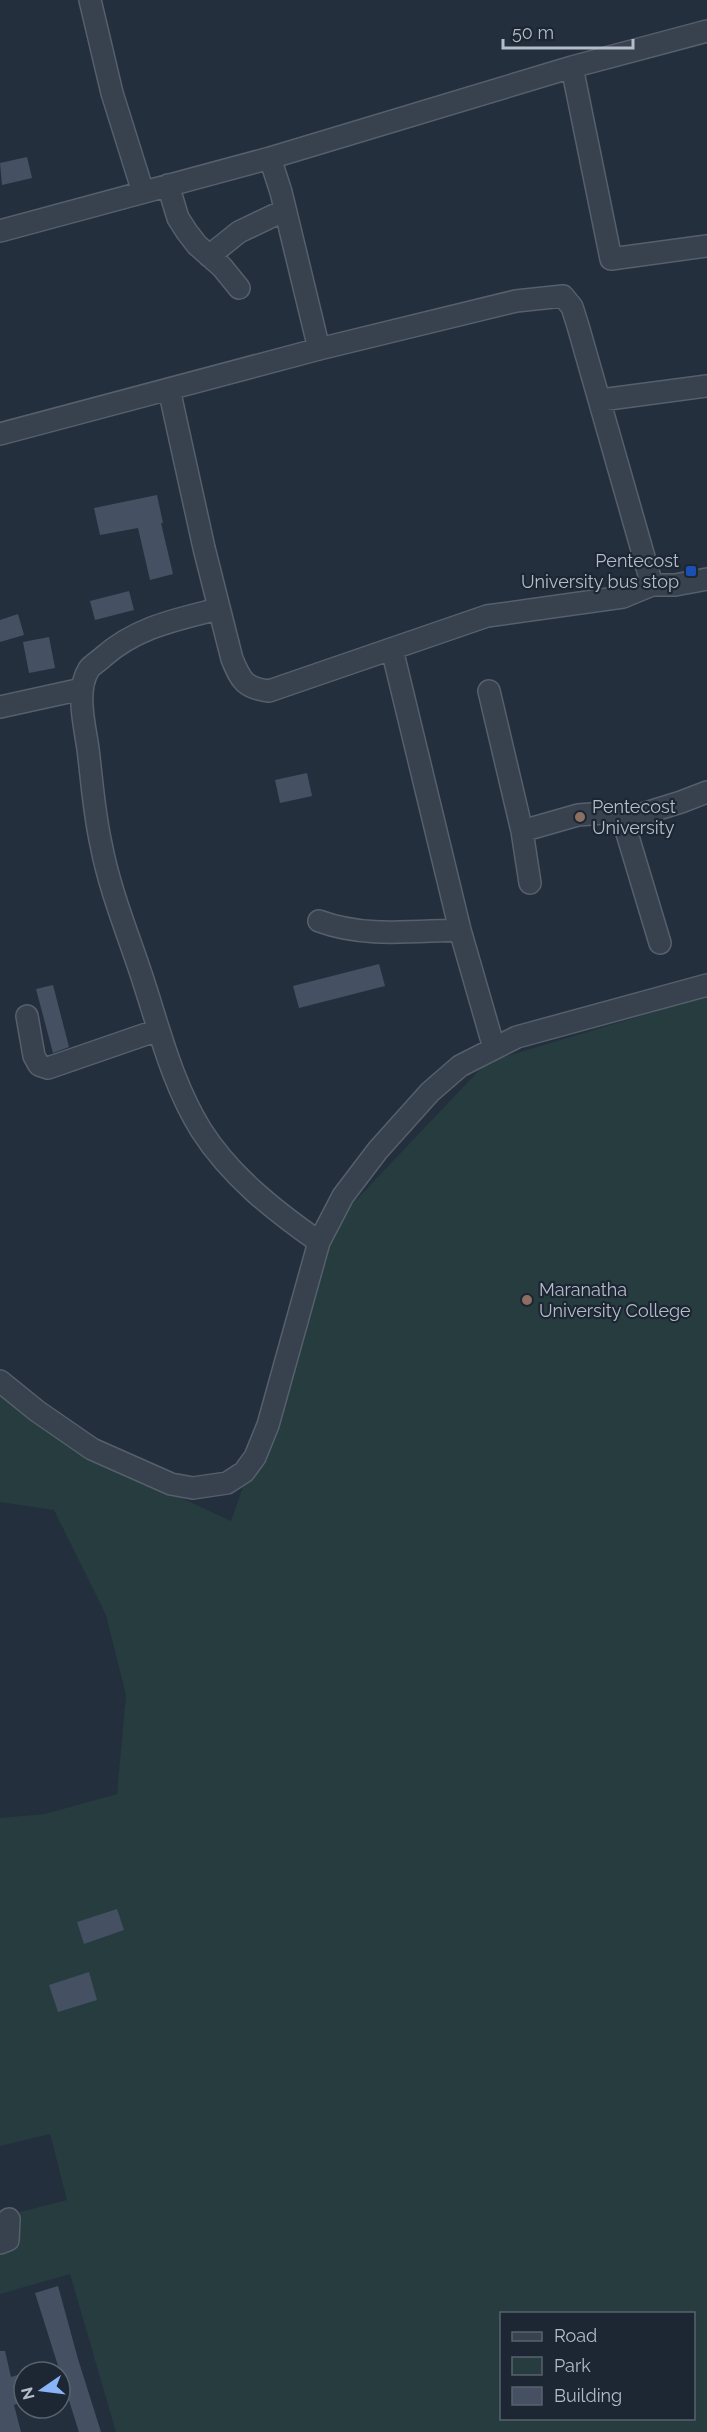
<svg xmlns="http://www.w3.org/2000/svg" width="707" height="2432" font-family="Raleway,sans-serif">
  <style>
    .green { fill: #263c3f; fill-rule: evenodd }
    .building { fill: #455162 }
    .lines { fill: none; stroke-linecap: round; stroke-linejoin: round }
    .minor-casing { stroke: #565f6c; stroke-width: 24 }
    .minor { stroke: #38414e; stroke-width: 21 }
    .transit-dot { fill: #1a4fb4; stroke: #1d2633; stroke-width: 2 }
    .education-dot { fill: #8d6e63; stroke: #1d2633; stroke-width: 2 }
    .labels { text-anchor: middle; stroke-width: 4.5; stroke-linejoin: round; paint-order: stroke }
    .poi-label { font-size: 18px; fill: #b4bcc9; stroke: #1d2633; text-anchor: start }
  </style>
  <rect width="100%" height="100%" fill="#242f3e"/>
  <path class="green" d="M 707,996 L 707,2432 L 116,2432 L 70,2274 L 0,2294 L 0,2217 L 67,2200 L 50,2134 L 0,2146 L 0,1818 L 45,1814 L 117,1794 L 126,1695 L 106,1615 L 54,1510 L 0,1502 L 0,1391 L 80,1451 L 231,1521 L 337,1220 L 487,1062 ZM 502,2314 L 694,2314 L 694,2418 L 502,2418 Z"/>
  <path class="building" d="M 27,157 L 32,178 L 2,185 L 0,163 Z
    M 157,495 L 163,523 L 161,523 L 173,574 L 150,580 L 138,528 L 100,535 L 94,508 Z
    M 129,591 L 134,610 L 95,620 L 90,601 Z
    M 18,614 L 24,635 L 0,642 L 0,620 Z
    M 49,637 L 55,668 L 29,673 L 23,642 Z
    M 307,773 L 312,796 L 280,803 L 275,780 Z
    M 379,964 L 385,986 L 299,1008 L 293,986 Z
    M 53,985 L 69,1047 L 53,1053 L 36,989 Z
    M 117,1909 L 124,1930 L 84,1944 L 77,1922 Z
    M 89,1972 L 97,2000 L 58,2012 L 49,1985 Z
    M 58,2286 L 78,2359 L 101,2432 L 79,2432 L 66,2391 L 60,2393 L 60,2372 L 35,2293 Z
    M 0,2351 L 5,2351 L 11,2377 L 24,2373 L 24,2402 L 14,2405 L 21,2432 L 0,2432 Z"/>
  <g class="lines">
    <g class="minor-casing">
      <path id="minor" d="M 90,0 L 112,93 L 143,192
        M 572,67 L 611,259 L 707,246
        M 270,158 L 281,192 L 319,349
        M 168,185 L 178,218 L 187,232 L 197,245 L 222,267 L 239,288
        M 0,231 L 270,158 L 572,67 L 707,31
        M 209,256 L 239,232 L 285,210
        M 169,389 L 204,548 L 232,659 C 241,681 245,688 269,691 L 487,616 L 623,597 L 652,585 L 675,585 L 707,579
        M 601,400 L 707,386
        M 0,434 L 319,349 L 516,301 L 563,296 L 572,307 L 578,326 L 652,585
        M 218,609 C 175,620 137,627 103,657 C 99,661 92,665 89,669 C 75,691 85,726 88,749 C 92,781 94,813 101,844 C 110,892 129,936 144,983 C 160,1032 173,1085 201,1130 C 231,1177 275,1211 319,1242
        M 392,649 L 460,930 L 494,1048
        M 489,691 L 522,831 L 530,883
        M 0,707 L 82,689
        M 623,820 L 660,943
        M 522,831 L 578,815 L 604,813 L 623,820 L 681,802 L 707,792
        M 319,921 C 365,938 412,931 460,930
        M 27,1016 L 34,1056 L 39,1065 L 48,1068 L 158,1030
        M 0,1381 L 37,1411 L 92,1449 L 171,1484 L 193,1488 L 227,1483 L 244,1472 L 255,1457 L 268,1425 L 319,1242 L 343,1196 L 378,1150 L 430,1092 L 460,1066 L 517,1037 L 707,985
        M 0,2243 L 8,2240 L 9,2219"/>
    </g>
    <use href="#minor" class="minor"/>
  </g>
  <rect class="transit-dot" x="685" y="565" width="12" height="12" rx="3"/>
  <g class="education-dot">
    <circle cx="580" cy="817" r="6"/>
    <circle cx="527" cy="1300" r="6"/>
  </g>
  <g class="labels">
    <g class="poi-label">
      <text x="679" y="567" text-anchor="end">Pentecost<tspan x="679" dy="21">University bus stop</tspan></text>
      <text x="592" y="813">Pentecost<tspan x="592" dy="21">University</tspan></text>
      <text x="539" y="1296">Maranatha<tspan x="539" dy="21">University College</tspan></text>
    </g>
  </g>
  <rect x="500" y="2312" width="195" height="108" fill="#1d2633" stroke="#59626f" stroke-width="1.5"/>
  <rect x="512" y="2332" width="30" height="9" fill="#38414e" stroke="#59626f" stroke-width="1.5"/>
  <text x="554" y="2342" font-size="18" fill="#b4bcc9">Road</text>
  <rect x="512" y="2357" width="30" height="18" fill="#263c3f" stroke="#59626f" stroke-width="1.5"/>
  <text x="554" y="2372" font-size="18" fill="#b4bcc9">Park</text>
  <rect x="512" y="2387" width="30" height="18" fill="#455162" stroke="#59626f" stroke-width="1.5"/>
  <text x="554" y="2402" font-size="18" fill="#b4bcc9">Building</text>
  <g transform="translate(42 2390) rotate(256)"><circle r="28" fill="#1d2633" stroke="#59626f" stroke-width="1.5"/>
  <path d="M0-4.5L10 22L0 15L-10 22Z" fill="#8ab4f8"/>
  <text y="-9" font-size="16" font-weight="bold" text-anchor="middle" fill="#b4bcc9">N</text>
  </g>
  <path d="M503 39v9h130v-9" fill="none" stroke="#b4bcc9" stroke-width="3"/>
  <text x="512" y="39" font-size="18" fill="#b4bcc9" stroke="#1d2633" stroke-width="4.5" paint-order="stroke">50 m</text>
</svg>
